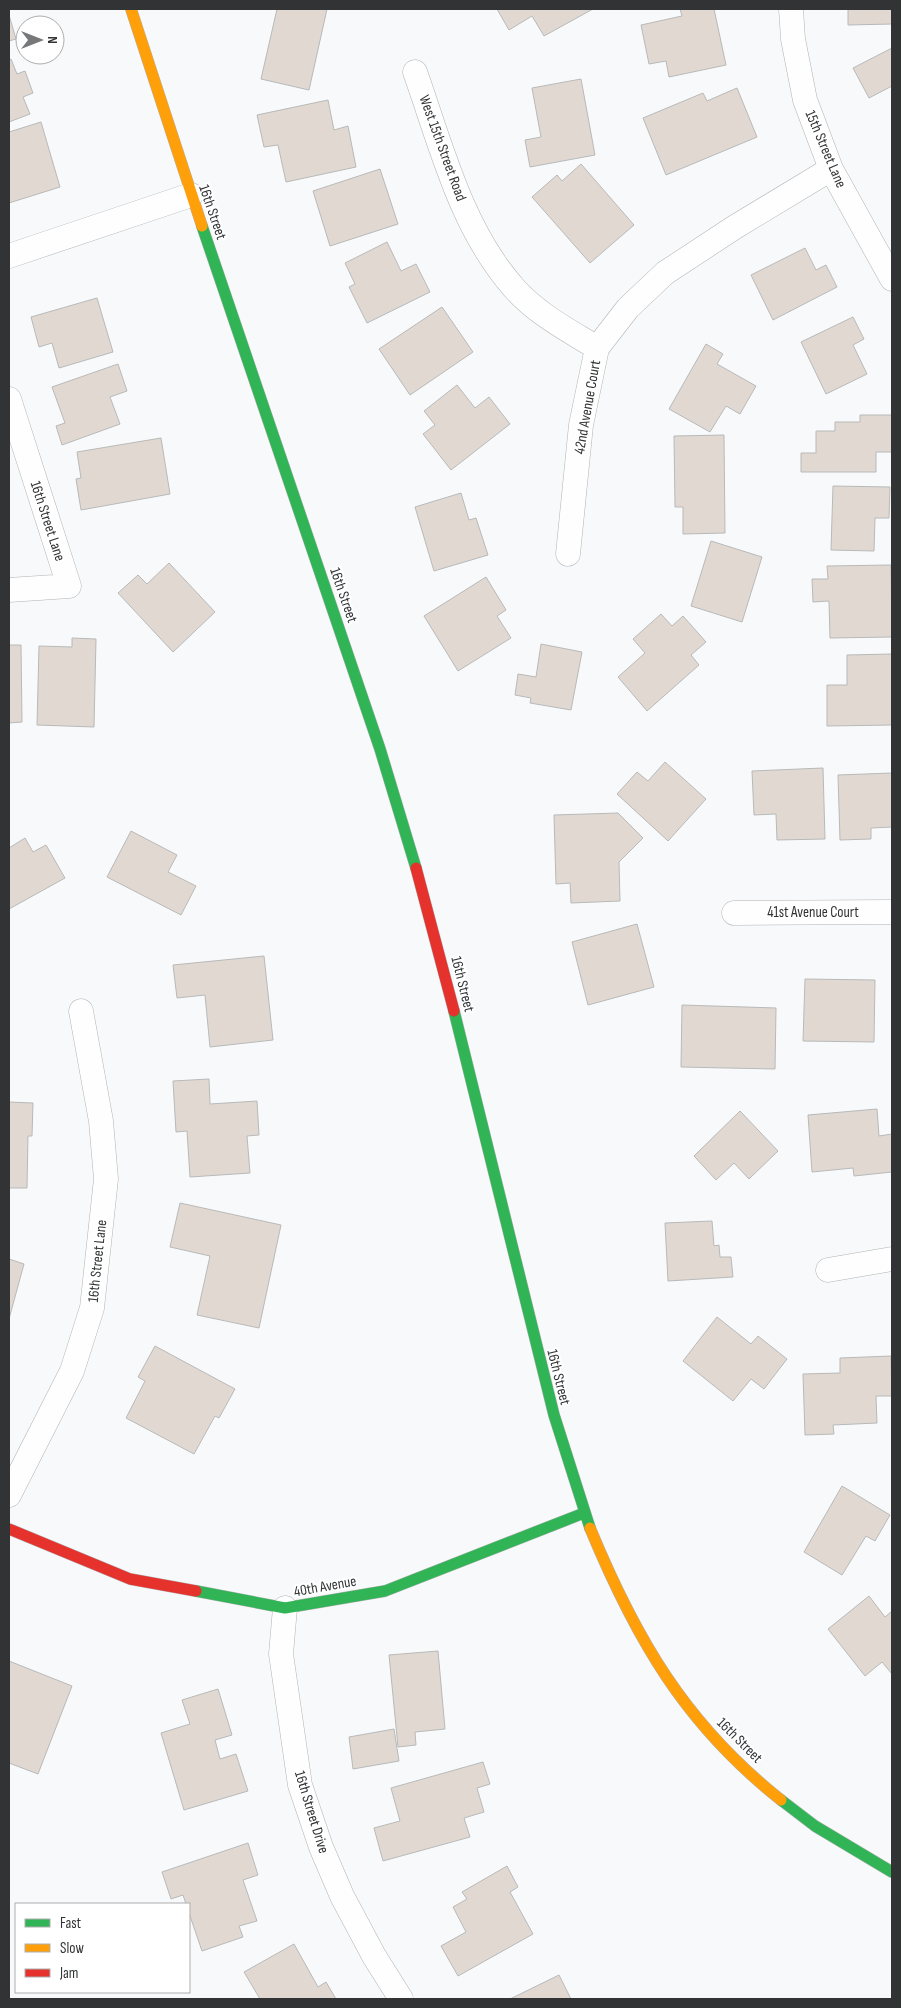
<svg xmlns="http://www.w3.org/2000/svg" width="901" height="2008" font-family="'Sofia Sans Condensed',sans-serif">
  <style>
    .building { fill: #e1d9d1; stroke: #b8b9ba }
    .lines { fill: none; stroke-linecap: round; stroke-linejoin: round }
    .street-casing { stroke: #b1b3b4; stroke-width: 25 }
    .fast-casing { stroke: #b1b3b4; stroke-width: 12 }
    .slow-casing { stroke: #b1b3b4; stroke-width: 12 }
    .jam-casing { stroke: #b1b3b4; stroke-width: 12 }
    .street { stroke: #fefefe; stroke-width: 24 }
    .fast { stroke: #30b455; stroke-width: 11 }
    .slow { stroke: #ff9f0a; stroke-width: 11 }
    .jam { stroke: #e5322d; stroke-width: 11 }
    .labels { text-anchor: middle; stroke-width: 4; stroke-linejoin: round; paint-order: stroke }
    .street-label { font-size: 15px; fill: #323334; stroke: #fff }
  </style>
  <rect width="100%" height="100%" fill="#f7f9fb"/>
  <path class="building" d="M 277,9 L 327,9 L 309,90 L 261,79 Z
    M 497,9 L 593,9 L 544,36 L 532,16 L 509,30 Z
    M 680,9 L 714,9 L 726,65 L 669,77 L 666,61 L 649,64 L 641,25 L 682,16 Z
    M 848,9 L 892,9 L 892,24 L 848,25 Z
    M 9,15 L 16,39 L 9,41 Z
    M 892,48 L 892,86 L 869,98 L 853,68 Z
    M 11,59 L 17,74 L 25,71 L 33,93 L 23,97 L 30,114 L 9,122 L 9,60 Z
    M 581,79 L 595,155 L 530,167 L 525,140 L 541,137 L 532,88 Z
    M 737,88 L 757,137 L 666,175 L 643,118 L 703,93 L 707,101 Z
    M 328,100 L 334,130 L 348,126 L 356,167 L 286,182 L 278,145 L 264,147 L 257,115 Z
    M 41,122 L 60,187 L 9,203 L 9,132 Z
    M 581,164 L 634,225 L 590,263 L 532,197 L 557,175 L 562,181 Z
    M 380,169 L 398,224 L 330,246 L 313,191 Z
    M 387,242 L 401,271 L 416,264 L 430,292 L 367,323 L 349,287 L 355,284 L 345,263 Z
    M 805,248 L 816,270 L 826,265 L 837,287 L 773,320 L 751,275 Z
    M 97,298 L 113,352 L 59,368 L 52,343 L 39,347 L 31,317 Z
    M 442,307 L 473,352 L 410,395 L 379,349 Z
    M 853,317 L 864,339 L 853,345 L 867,374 L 826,394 L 801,342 Z
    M 706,344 L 723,354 L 717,364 L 756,386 L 740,414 L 726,406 L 710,432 L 669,409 Z
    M 118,364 L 127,391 L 110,397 L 120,424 L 62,445 L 56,426 L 65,423 L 52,387 Z
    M 457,385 L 475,408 L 489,397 L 510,424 L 451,470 L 423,434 L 435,425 L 424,411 Z
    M 860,415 L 892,415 L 892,452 L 876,452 L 876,472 L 801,472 L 801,453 L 816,453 L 816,431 L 835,431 L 835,422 L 860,422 Z
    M 724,435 L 725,533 L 683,534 L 683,507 L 675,507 L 674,436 Z
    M 161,438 L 170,494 L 81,510 L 76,479 L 81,478 L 77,452 Z
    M 833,486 L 890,487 L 889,518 L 875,518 L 874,551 L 831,550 Z
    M 461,493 L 469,520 L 476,518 L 488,555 L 434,571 L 415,507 Z
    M 711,541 L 762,557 L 742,622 L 691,606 Z
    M 169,563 L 215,612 L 173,652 L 118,593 L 138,575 L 147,584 Z
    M 891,565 L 892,637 L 830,638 L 829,601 L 813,602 L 812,579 L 828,579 L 827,566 Z
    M 486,577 L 506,610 L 497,616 L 511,638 L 458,671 L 424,616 Z
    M 661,614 L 672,626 L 683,616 L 706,642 L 691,655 L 699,665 L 647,711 L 618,677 L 645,653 L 633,639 Z
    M 72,638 L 96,639 L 94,727 L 37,725 L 39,646 L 72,647 Z
    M 541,644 L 582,652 L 571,710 L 530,703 L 531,698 L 515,695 L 518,674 L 536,677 Z
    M 9,645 L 21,645 L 22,722 L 9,723 Z
    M 892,654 L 892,725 L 827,726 L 827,685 L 847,685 L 847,655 Z
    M 665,762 L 706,799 L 668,841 L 617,794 L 637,772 L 648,781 Z
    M 823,768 L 825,839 L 777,840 L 776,814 L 754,815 L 752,771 Z
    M 892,773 L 892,827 L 871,828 L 871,839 L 840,840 L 838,775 Z
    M 618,813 L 643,838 L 619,862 L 620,901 L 571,903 L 570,883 L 556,884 L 554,815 Z
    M 131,831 L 177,855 L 168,872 L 196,886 L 181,915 L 107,877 Z
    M 25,838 L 33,852 L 46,845 L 65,878 L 9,909 L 9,848 Z
    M 637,924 L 654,987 L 588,1005 L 572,942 Z
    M 264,956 L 273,1040 L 210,1047 L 205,995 L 177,998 L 173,965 Z
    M 805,979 L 875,980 L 874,1042 L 803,1041 Z
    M 682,1005 L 776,1008 L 775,1069 L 681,1067 Z
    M 209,1079 L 210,1104 L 257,1101 L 259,1135 L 247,1136 L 250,1173 L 190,1177 L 187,1131 L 176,1132 L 173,1081 Z
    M 9,1102 L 33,1103 L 32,1136 L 28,1136 L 27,1188 L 9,1188 Z
    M 877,1109 L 879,1136 L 892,1134 L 892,1172 L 854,1176 L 853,1168 L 812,1172 L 808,1115 Z
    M 740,1111 L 778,1151 L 749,1179 L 734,1163 L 716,1180 L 694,1156 Z
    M 180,1203 L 281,1225 L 259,1328 L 197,1315 L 210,1256 L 170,1247 Z
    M 712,1221 L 714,1246 L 719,1245 L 720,1257 L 731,1257 L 733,1277 L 668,1281 L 665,1223 Z
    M 9,1259 L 24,1264 L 9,1319 Z
    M 717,1317 L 751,1344 L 758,1336 L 787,1359 L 764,1389 L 751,1379 L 733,1401 L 683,1361 Z
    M 155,1346 L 235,1389 L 219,1418 L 215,1416 L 194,1454 L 126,1418 L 145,1381 L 138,1377 Z
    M 891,1356 L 892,1396 L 876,1396 L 877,1423 L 833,1425 L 834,1434 L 805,1435 L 803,1374 L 840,1373 L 840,1358 Z
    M 842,1486 L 890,1515 L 875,1541 L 866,1536 L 842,1575 L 804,1552 Z
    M 869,1596 L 885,1617 L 892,1611 L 892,1674 L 882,1662 L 865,1676 L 828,1629 Z
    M 438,1651 L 445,1729 L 415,1732 L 416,1745 L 398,1747 L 389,1655 Z
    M 9,1661 L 72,1686 L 38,1774 L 9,1763 Z
    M 218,1689 L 232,1735 L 215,1740 L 220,1759 L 236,1754 L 248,1791 L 184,1810 L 161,1733 L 190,1724 L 182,1700 Z
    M 394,1729 L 399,1761 L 353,1769 L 349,1737 Z
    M 483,1762 L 490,1784 L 477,1788 L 484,1812 L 464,1818 L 470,1837 L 383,1861 L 374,1828 L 400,1821 L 391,1788 Z
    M 248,1843 L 258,1875 L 243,1880 L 257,1921 L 239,1926 L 243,1937 L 202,1951 L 189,1913 L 189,1904 L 186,1904 L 183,1895 L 171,1899 L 162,1872 Z
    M 507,1866 L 518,1887 L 510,1892 L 533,1934 L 458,1976 L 441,1946 L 466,1932 L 453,1907 L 467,1899 L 462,1892 Z
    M 294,1944 L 318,1987 L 326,1982 L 336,1999 L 260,1999 L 244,1972 Z
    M 559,1975 L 571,1999 L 510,1999 Z"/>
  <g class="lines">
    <g class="street-casing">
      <path id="street" d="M 791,9 L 793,39 L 805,100 L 831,169 L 892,279
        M 415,72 C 441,145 461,228 514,288 C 537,314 568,330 597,348
        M 9,256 L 191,195
        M 9,399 L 69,586 L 9,590
        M 568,554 L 581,425 L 597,348 L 628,308 L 665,273 L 735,227 L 831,169
        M 734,913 L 892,912
        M 828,1270 L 892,1259
        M 9,1495 L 72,1371 L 92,1308 L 106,1179 L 101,1121 L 81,1011
        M 285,1608 L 281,1654 L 300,1785 L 321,1847 L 342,1896 L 374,1956 L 401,1999"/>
    </g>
    <g class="fast-casing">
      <path id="fast" d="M 202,226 L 380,749 L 416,868
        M 454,1011 L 554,1415 L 590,1528
        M 196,1591 L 285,1608 L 385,1591 L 584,1513
        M 781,1800 L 815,1826 L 892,1872"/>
    </g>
    <g class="slow-casing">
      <path id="slow" d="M 131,9 L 202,226
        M 590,1528 C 636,1639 685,1724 781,1800"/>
    </g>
    <g class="jam-casing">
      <path id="jam" d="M 416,868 L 454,1011
        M 9,1529 L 130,1579 L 196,1591"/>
    </g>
    <use href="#street" class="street"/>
    <use href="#fast" class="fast"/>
    <use href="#slow" class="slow"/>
    <use href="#jam" class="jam"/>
  </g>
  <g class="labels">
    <g class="street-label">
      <text transform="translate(443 148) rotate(70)" y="5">West 15th Street Road</text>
      <text transform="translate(826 149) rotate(67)" y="5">15th Street Lane</text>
      <text transform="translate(213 212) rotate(71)" y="5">16th Street</text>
      <text transform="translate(587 407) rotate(-80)" y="5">42nd Avenue Court</text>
      <text transform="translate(48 521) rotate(72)" y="5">16th Street Lane</text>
      <text transform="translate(344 595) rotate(71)" y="5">16th Street</text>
      <text x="813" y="917">41st Avenue Court</text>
      <text transform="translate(463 984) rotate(76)" y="5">16th Street</text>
      <text transform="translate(97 1261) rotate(-84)" y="5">16th Street Lane</text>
      <text transform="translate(559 1377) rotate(76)" y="5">16th Street</text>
      <text transform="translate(325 1586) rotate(-10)" y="5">40th Avenue</text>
      <text transform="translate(740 1740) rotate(45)" y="5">16th Street</text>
      <text transform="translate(312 1812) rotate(73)" y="5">16th Street Drive</text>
    </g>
  </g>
  <rect width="901" height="2008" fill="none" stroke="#323334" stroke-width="20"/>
  <rect x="15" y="1903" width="175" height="90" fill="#ffffff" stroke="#adadae"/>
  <rect x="25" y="1919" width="25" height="8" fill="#30b455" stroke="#adadae"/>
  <text x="60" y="1928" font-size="15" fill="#323334">Fast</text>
  <rect x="25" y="1944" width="25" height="8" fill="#ff9f0a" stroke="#adadae"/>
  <text x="60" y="1953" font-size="15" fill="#323334">Slow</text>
  <rect x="25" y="1969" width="25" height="8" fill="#e5322d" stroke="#adadae"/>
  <text x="60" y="1978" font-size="15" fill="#323334">Jam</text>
  <g transform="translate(40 40) rotate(90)"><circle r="24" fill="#ffffff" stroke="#adadae"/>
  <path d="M0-4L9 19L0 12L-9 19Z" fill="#77787a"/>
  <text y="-8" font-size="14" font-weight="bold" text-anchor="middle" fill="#323334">N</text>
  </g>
</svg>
